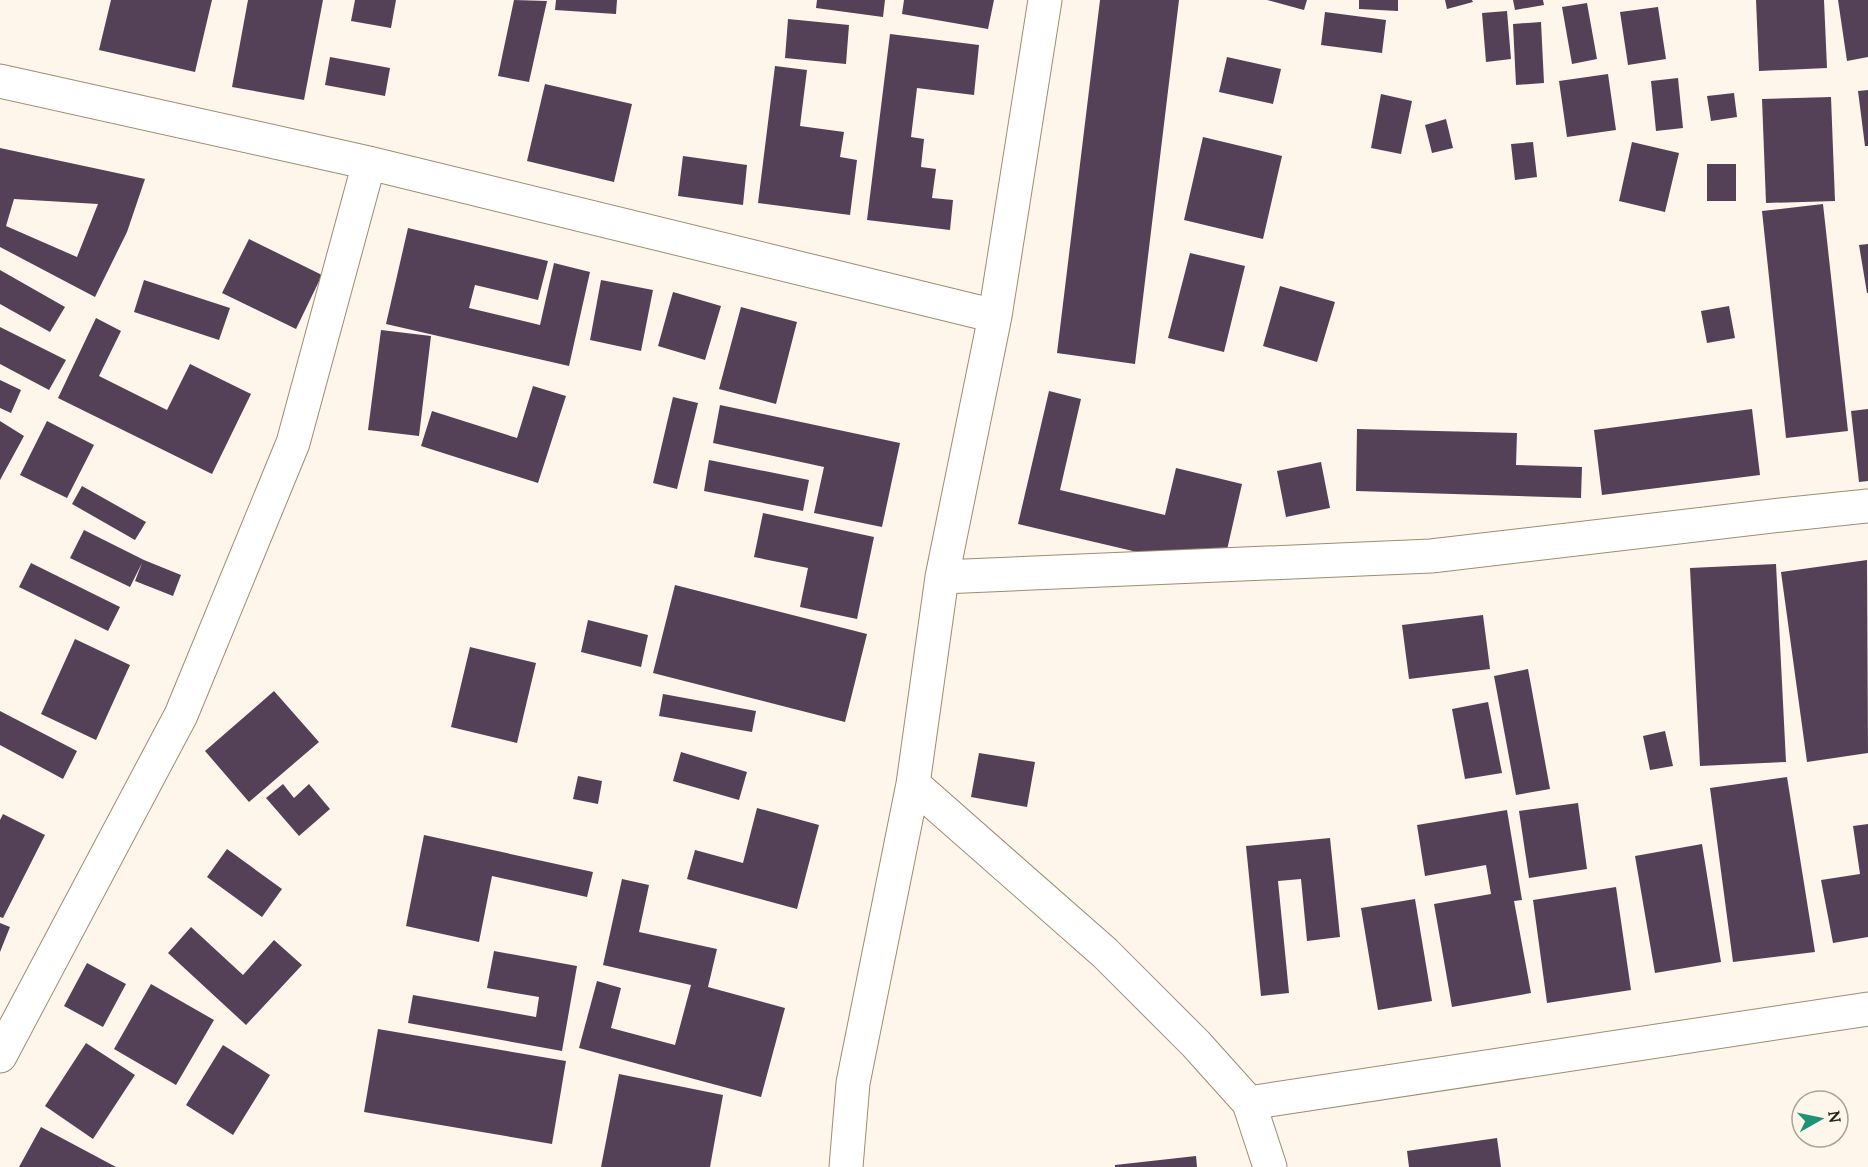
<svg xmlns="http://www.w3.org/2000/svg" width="1868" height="1167" font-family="Lora,serif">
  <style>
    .building { fill: #544157; fill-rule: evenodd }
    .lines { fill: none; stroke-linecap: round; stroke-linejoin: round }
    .minor-casing { stroke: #9f8c71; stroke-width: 35 }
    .minor { stroke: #fff; stroke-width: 33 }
  </style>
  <rect width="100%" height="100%" fill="#fef6ea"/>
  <path class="building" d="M 111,0 L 212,0 L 195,72 L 99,50 Z
    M 248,0 L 323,0 L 304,100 L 232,87 Z
    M 355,0 L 396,0 L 391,28 L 351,21 Z
    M 514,0 L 547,1 L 529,82 L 498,76 Z
    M 556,0 L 617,0 L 616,14 L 555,10 Z
    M 817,0 L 885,0 L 883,17 L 816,8 Z
    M 904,0 L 994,0 L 988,29 L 902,14 Z
    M 1100,0 L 1179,0 L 1135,364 L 1057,353 Z
    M 1267,0 L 1307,0 L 1304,10 Z
    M 1359,0 L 1398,0 L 1398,11 L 1359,9 Z
    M 1445,0 L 1472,0 L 1473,2 L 1447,9 Z
    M 1513,0 L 1543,0 L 1544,5 L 1515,10 Z
    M 1756,0 L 1824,0 L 1827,68 L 1759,71 Z
    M 1838,0 L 1868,0 L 1868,57 L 1847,61 Z
    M 1587,3 L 1597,59 L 1572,64 L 1562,7 Z
    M 1658,7 L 1666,59 L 1628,65 L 1620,12 Z
    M 1507,11 L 1511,59 L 1486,62 L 1482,13 Z
    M 1325,12 L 1386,20 L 1382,53 L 1321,45 Z
    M 788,19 L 849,25 L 846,64 L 785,58 Z
    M 1541,22 L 1544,83 L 1516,85 L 1513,24 Z
    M 890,34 L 979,45 L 974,95 L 917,88 L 911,137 L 924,139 L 921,167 L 936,169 L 932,198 L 953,200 L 950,230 L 867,220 Z
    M 330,57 L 390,68 L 385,96 L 325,85 Z
    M 1227,57 L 1281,69 L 1273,104 L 1219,92 Z
    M 775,66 L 807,70 L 800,126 L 844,132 L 840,157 L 857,160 L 850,215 L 758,203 Z
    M 1608,74 L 1616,130 L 1567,137 L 1559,81 Z
    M 1678,78 L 1683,128 L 1656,131 L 1651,81 Z
    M 545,84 L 632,104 L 614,182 L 527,161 Z
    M 1868,90 L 1868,146 L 1865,146 L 1858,91 Z
    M 1734,93 L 1737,117 L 1711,121 L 1707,96 Z
    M 1381,94 L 1412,101 L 1401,154 L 1371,148 Z
    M 1831,97 L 1835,201 L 1766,203 L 1762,99 Z
    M 1446,119 L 1453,148 L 1432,153 L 1425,125 Z
    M 1203,137 L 1282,156 L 1263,239 L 1184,220 Z
    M 1533,142 L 1537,177 L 1515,180 L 1511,144 Z
    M 1632,142 L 1679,153 L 1665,212 L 1619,201 Z
    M 0,148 L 145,179 L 127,232 L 95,297 L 0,247 ZM 14,199 L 98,204 L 77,257 L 6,226 Z
    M 683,156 L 747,165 L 743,205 L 678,196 Z
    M 1707,164 L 1736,164 L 1736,201 L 1707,201 Z
    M 1823,204 L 1848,431 L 1786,438 L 1762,211 Z
    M 408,228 L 548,261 L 538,300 L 475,285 L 469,308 L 540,325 L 554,263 L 590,272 L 569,366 L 386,324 Z
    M 249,239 L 322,275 L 296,329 L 222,293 Z
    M 1868,244 L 1868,293 L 1867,293 L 1859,245 Z
    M 1190,253 L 1245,266 L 1224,352 L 1168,338 Z
    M 0,270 L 65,307 L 50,332 L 0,304 Z
    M 144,280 L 230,308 L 219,340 L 134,312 Z
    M 601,280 L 653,290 L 641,351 L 590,340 Z
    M 1280,286 L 1335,302 L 1317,362 L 1263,346 Z
    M 673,292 L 721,306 L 705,360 L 658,346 Z
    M 1729,306 L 1735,338 L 1707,343 L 1701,311 Z
    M 741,307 L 797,322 L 776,404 L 719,389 Z
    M 96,318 L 121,331 L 99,376 L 167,410 L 190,364 L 251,394 L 212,474 L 58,398 Z
    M 0,327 L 66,360 L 49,390 L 0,364 Z
    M 381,330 L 431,336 L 419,436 L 368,430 Z
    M 0,380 L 21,390 L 11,413 L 0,408 Z
    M 533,386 L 566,396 L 538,483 L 421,446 L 432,411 L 517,438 Z
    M 1049,391 L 1081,399 L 1060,490 L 1165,515 L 1176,468 L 1242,484 L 1222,572 L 1018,524 Z
    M 673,397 L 698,403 L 677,489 L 653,483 Z
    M 720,405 L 900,443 L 882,527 L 814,513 L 824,467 L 713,443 Z
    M 1752,409 L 1760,475 L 1602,495 L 1594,430 Z
    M 1868,409 L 1868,481 L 1859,482 L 1851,411 Z
    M 0,421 L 24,436 L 0,480 Z
    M 47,421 L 94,445 L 67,498 L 20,475 Z
    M 1357,429 L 1517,433 L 1516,465 L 1582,467 L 1581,498 L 1356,491 Z
    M 709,460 L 809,480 L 803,511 L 704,491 Z
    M 1321,462 L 1330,508 L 1286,517 L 1277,471 Z
    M 82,486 L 146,522 L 135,540 L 72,504 Z
    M 763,513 L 874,537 L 857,619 L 800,607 L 808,568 L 754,557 Z
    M 84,530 L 144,560 L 181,575 L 173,596 L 135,581 L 142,563 L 130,587 L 70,558 Z
    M 1867,560 L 1868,753 L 1807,762 L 1781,572 Z
    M 31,563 L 120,607 L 108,631 L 19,587 Z
    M 1776,564 L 1786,762 L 1700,766 L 1690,568 Z
    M 675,585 L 867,634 L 845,722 L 653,673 Z
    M 1483,615 L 1490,669 L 1409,679 L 1402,625 Z
    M 588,620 L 648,635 L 641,667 L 581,652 Z
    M 75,639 L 130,665 L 96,740 L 41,714 Z
    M 470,647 L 536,663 L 517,743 L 451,727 Z
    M 1528,669 L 1550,789 L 1516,795 L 1494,676 Z
    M 274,691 L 319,742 L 249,802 L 205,751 Z
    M 663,694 L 756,711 L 752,732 L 659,716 Z
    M 1488,702 L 1502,773 L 1465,779 L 1452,709 Z
    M 0,711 L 77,751 L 63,779 L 0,745 Z
    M 1665,731 L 1673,766 L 1650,770 L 1643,736 Z
    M 681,752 L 747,772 L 739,800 L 673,781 Z
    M 979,753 L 1035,762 L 1027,807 L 971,797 Z
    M 578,776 L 602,781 L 598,804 L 573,799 Z
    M 1787,777 L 1815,952 L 1733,962 L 1710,788 Z
    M 283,784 L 294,798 L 309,784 L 330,809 L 299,836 L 266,798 Z
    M 1578,803 L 1587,869 L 1529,878 L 1519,811 Z
    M 757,808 L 819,825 L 797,909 L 687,879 L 695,850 L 743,863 Z
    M 1507,810 L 1522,900 L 1514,901 L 1531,993 L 1452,1007 L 1434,904 L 1491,894 L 1486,865 L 1425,876 L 1417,825 Z
    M 3,814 L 45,835 L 3,918 L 0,917 L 0,820 Z
    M 1868,824 L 1868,937 L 1833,943 L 1821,880 L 1860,874 L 1853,826 Z
    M 424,835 L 593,872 L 587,897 L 492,876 L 479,942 L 406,926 Z
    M 1330,838 L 1340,937 L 1307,941 L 1301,879 L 1278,881 L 1289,993 L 1261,996 L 1246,846 Z
    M 1702,844 L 1721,962 L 1655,973 L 1635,856 Z
    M 227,849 L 282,889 L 262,917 L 207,877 Z
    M 622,879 L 649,885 L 639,932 L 717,949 L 708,987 L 785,1008 L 761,1097 L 579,1048 L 597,981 L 621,988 L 611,1028 L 675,1045 L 691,985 L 603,965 Z
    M 1616,887 L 1631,990 L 1547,1003 L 1533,900 Z
    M 1415,899 L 1432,1001 L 1378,1010 L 1361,908 Z
    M 0,923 L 10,927 L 0,952 Z
    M 191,927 L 243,975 L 274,940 L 302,965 L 246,1025 L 168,953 Z
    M 494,951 L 577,966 L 562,1051 L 408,1023 L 413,995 L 536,1017 L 539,997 L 487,988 Z
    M 87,963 L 126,984 L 103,1027 L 64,1006 Z
    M 151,984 L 214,1020 L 176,1085 L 114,1049 Z
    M 378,1029 L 566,1061 L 552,1144 L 364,1112 Z
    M 86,1043 L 135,1075 L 93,1139 L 45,1106 Z
    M 223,1045 L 270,1075 L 233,1135 L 186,1105 Z
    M 619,1074 L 723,1095 L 710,1167 L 601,1167 Z
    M 41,1127 L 116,1167 L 19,1167 Z
    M 1497,1138 L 1501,1167 L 1409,1167 L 1407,1151 Z
    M 1196,1156 L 1197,1167 L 1115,1167 L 1115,1165 Z"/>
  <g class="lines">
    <g class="minor-casing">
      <path id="minor" d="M 0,81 L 369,163 L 995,316
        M 942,577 L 1431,556 L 1781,515 L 1868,506
        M 913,784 L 1105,953 L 1196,1044 L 1249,1103 L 1270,1167
        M 0,1056 L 181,715 L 293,443 L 369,163
        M 1249,1103 L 1868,1009
        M 846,1167 L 853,1083 L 913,784 L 942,577 L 995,316 L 1045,0"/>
    </g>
    <use href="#minor" class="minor"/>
  </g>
  <g transform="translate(1820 1119) rotate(81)"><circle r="28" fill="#fef6ea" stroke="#aaa297" stroke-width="1.5"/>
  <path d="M0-4.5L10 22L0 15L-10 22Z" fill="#1e9274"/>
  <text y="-9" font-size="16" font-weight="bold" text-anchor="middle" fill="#2c241a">N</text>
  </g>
</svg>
